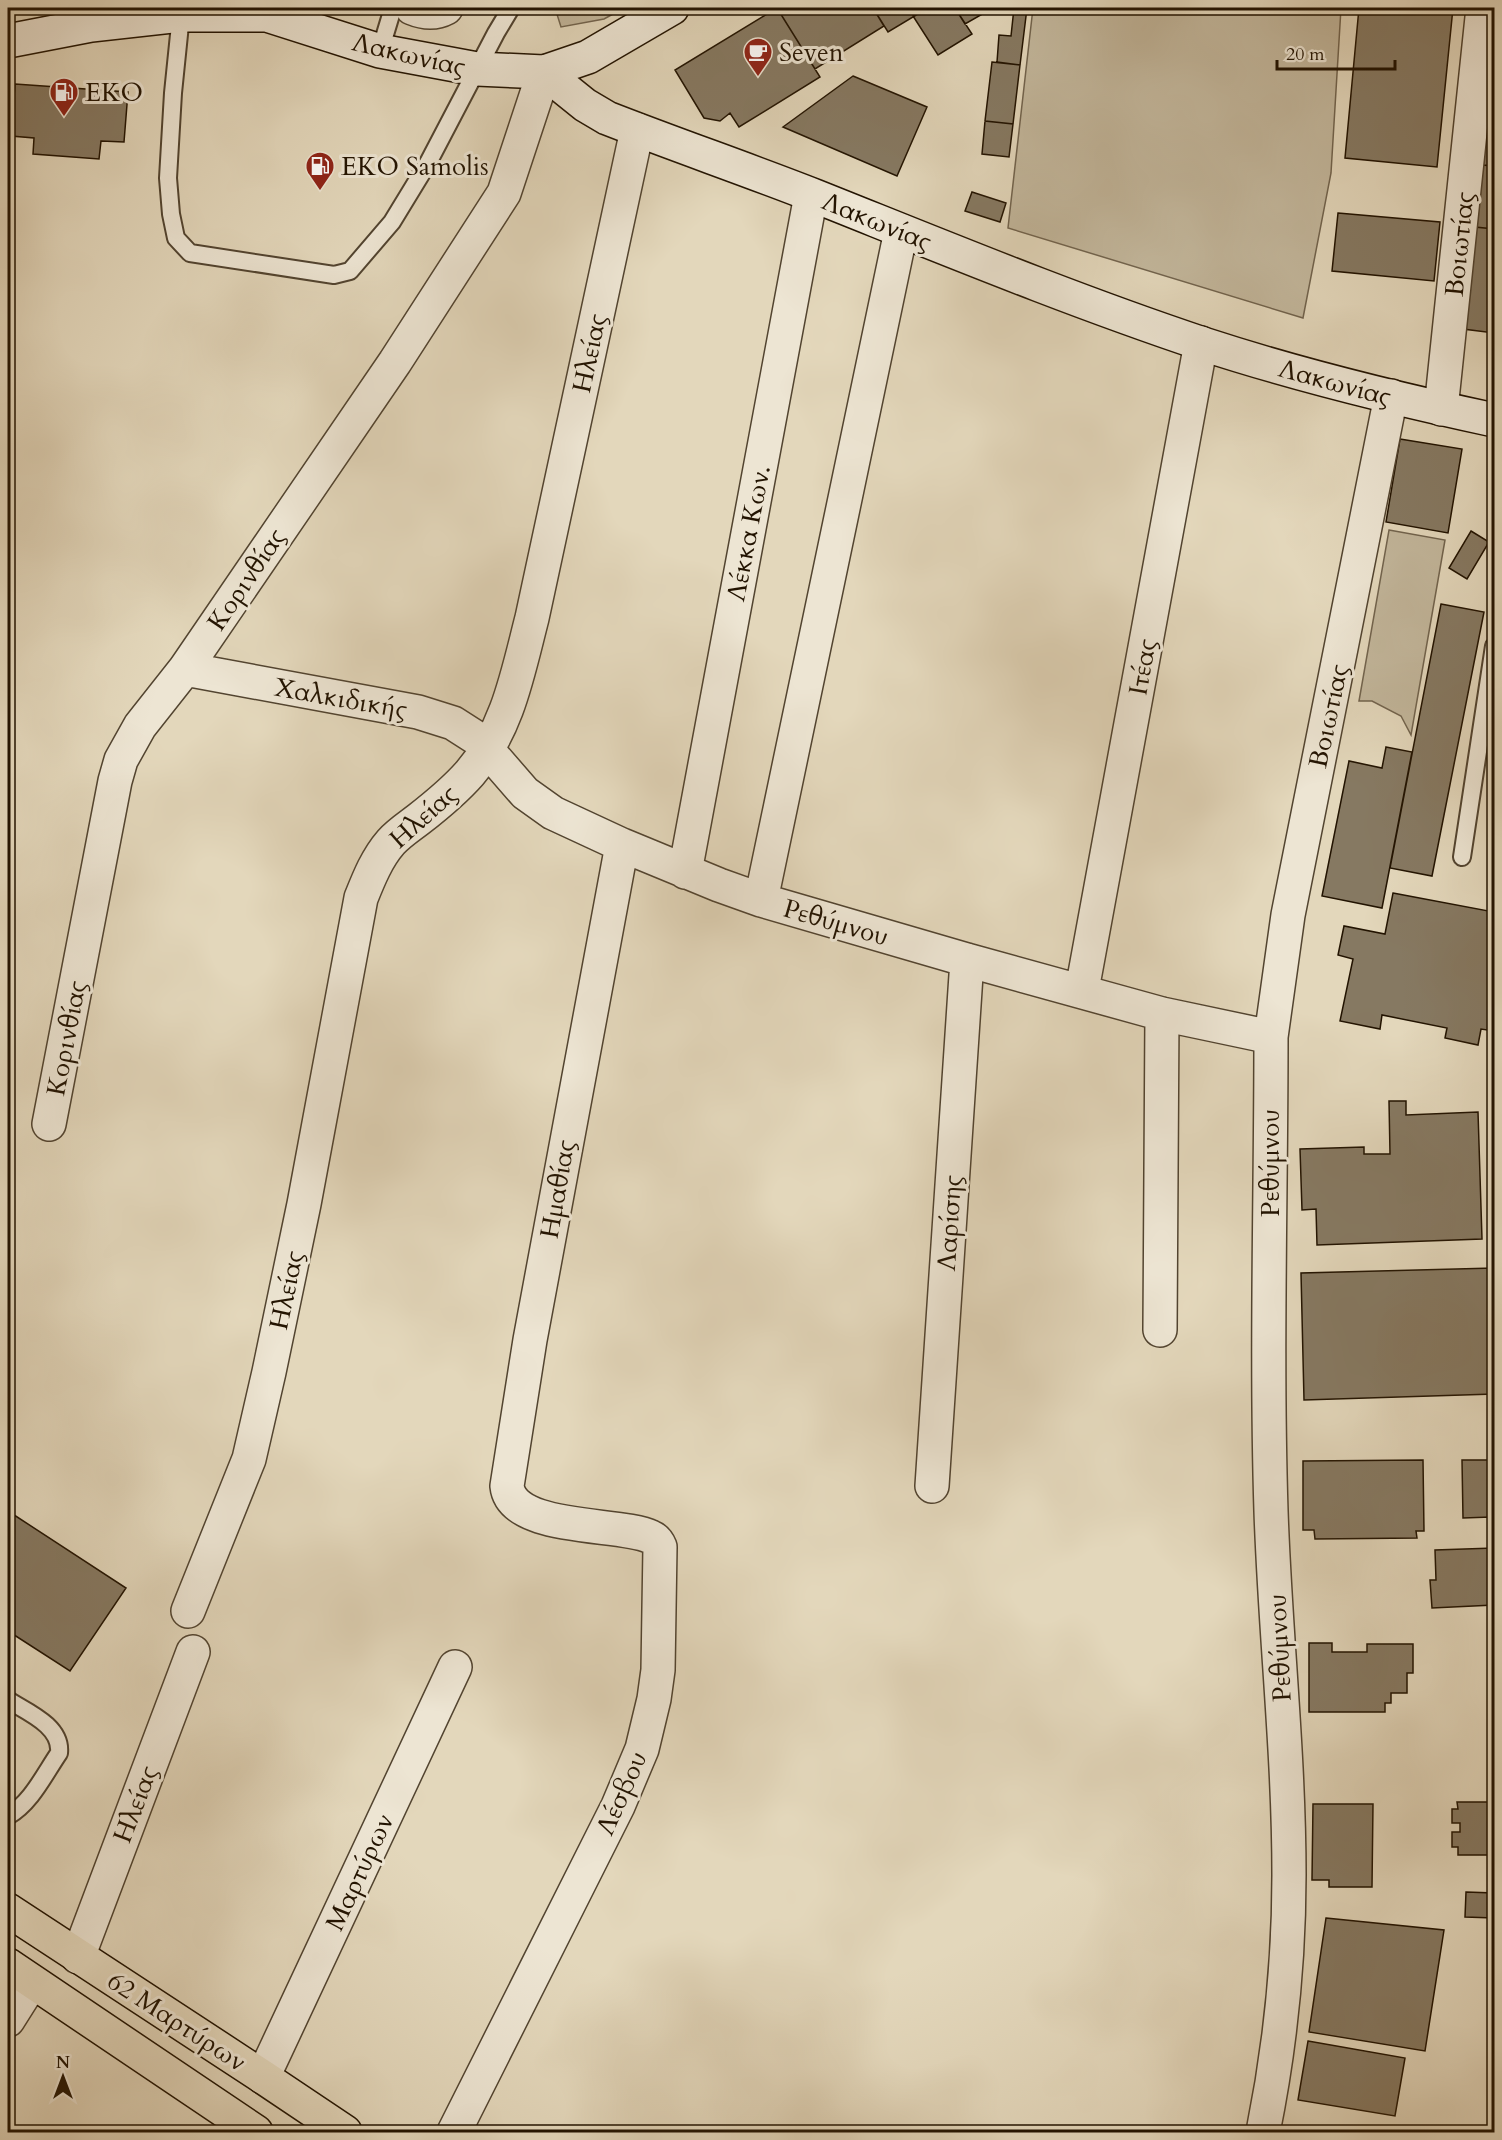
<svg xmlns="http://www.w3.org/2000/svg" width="1502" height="2140" font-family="Cardo,serif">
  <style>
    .green { fill: #c2b69b; stroke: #72644e; stroke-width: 1.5 }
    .building { fill: #867962; stroke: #221301; stroke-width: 1.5 }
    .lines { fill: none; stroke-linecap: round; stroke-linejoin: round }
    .lane-casing { stroke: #524430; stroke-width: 20 }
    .street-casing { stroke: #524430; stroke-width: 36 }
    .secondary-casing { stroke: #221301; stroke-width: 36 }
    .primary-casing { stroke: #221301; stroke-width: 36 }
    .lane { stroke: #ede5d3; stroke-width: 16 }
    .street { stroke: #ede5d3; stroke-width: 33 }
    .secondary { stroke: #ede5d3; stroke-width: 33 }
    .primary { stroke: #e3d7bb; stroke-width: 33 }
    .labels { text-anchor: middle; stroke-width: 6; stroke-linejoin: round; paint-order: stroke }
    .poi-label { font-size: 26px; fill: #221301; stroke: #ede5d3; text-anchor: start }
    .street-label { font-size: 26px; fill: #221301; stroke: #ede5d3 }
  </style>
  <rect width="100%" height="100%" fill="#e3d7bb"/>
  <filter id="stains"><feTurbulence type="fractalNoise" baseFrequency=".00333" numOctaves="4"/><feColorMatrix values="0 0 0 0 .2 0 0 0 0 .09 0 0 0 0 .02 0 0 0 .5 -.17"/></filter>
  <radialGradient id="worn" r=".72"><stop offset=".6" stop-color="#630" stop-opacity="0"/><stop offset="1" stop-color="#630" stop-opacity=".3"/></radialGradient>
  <path class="green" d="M 555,8 L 624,8 L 604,19 L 561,27 Z
    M 1033,8 L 1341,8 L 1331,173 L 1303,318 L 1008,228 Z
    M 1389,530 L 1445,540 L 1411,735 L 1401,716 L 1372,701 L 1359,701 Z"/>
  <path class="building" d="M 777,8 L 820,77 L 739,127 L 730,113 L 720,121 L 704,118 L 675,70 Z
    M 777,8 L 873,8 L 884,26 L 815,69 Z
    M 873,8 L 928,8 L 888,32 Z
    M 928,8 L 955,8 L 972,34 L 938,55 L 913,16 Z
    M 955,8 L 993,8 L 965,24 Z
    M 1014,8 L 1027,8 L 1020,65 L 997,62 L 999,35 L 1011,36 Z
    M 1359,8 L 1453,8 L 1437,167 L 1345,158 Z
    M 992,62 L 1020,65 L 1013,124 L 985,121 Z
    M 853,76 L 927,107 L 897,176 L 783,127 Z
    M 15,84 L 128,92 L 124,142 L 101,141 L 99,159 L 33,154 L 34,138 L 11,136 Z
    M 1491,91 L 1494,92 L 1494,166 L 1482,165 Z
    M 985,121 L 1013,124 L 1009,157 L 982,154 Z
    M 1482,165 L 1494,166 L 1494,229 L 1475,227 Z
    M 972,192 L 1006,203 L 1000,222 L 965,211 Z
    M 1338,213 L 1440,222 L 1434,281 L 1332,271 Z
    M 1475,227 L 1494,229 L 1494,333 L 1463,329 Z
    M 1400,439 L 1462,449 L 1448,533 L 1386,522 Z
    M 1471,531 L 1489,542 L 1467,579 L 1449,568 Z
    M 1441,604 L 1484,612 L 1432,876 L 1390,868 Z
    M 1386,747 L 1412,752 L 1382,908 L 1322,896 L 1349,761 L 1382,768 Z
    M 1393,893 L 1494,912 L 1494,1031 L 1481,1029 L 1478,1045 L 1445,1038 L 1447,1028 L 1382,1015 L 1380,1029 L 1340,1021 L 1353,959 L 1338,955 L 1344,926 L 1385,934 Z
    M 1389,1101 L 1406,1101 L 1406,1115 L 1478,1112 L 1482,1239 L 1317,1245 L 1316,1209 L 1302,1210 L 1300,1149 L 1364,1147 L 1364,1154 L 1390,1154 Z
    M 1494,1268 L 1494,1394 L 1304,1400 L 1301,1273 Z
    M 1423,1460 L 1424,1531 L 1416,1531 L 1417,1538 L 1315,1539 L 1314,1530 L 1303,1530 L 1303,1461 Z
    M 1462,1460 L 1494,1460 L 1494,1531 L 1491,1531 L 1491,1517 L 1463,1518 Z
    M 8,1511 L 126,1588 L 70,1671 L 8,1631 Z
    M 1494,1548 L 1494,1605 L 1432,1608 L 1430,1580 L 1436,1580 L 1435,1550 Z
    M 1309,1643 L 1332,1643 L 1332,1652 L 1367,1652 L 1367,1644 L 1413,1644 L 1413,1673 L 1407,1673 L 1407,1693 L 1391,1693 L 1391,1703 L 1385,1703 L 1385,1712 L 1309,1712 Z
    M 1457,1802 L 1494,1802 L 1494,1855 L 1458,1855 L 1458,1847 L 1452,1847 L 1452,1832 L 1460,1832 L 1460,1823 L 1452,1823 L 1452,1809 L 1458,1809 Z
    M 1313,1804 L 1373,1804 L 1372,1887 L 1329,1887 L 1329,1880 L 1312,1880 Z
    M 1466,1892 L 1494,1893 L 1494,1918 L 1465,1917 Z
    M 1326,1918 L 1444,1930 L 1425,2051 L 1309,2032 Z
    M 1308,2041 L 1405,2058 L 1395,2116 L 1298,2100 Z"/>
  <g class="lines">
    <g class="lane-casing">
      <path id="lane" d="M 181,15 L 173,93 L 168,178 L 171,214 L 176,238 L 190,253 L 334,275 L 350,271 L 392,222 L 428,163 L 496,33 L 511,8
        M 380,51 L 393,8
        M 1462,857 L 1494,646
        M 8,1700 C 27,1712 62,1726 59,1753 C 44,1775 31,1803 8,1816"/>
    </g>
    <g class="street-casing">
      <path id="street" d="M 412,8 C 424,13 435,14 446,8
        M 1441,409 L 1483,8
        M 185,669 L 418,712 L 453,723 L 478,739 L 525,793 L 553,813 L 622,845 L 719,885 L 761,900 L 967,960 L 1162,1014 L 1271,1037 C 1271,1195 1266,1353 1271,1511 C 1275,1632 1289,1753 1289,1875 C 1289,1961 1280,2048 1263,2132
        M 685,872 L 811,195
        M 761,900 L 901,231
        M 1082,990 L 1201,343
        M 1271,1037 L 1288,915 L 1391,396
        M 49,1124 L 115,781 L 121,760 L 140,726 L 185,669 L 395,362 L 504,193 L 544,72
        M 1160,1330 L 1162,1014
        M 932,1486 L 967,960
        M 188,1611 L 249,1459 L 269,1372 L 304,1204 L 361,898 C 369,878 377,858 391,842 C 399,833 410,826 419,819 C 437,805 455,790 470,773 C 508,729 518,672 532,618 L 637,130
        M 78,1957 L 193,1652
        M 8,2020 L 32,1982
        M 263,2077 L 455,1667
        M 454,2132 L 618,1806 L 642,1749 L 654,1699 L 658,1670 L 660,1547 C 658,1542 656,1539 651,1537 C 622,1522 512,1532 507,1486 L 530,1340 L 622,845"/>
    </g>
    <g class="secondary-casing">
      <path id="secondary" d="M 245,8 L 380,51 L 477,69 L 544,72 L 585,105 L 607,118 C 676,145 746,169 815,196 C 943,247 1071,300 1203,344 C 1298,375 1396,399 1494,420
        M 8,41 L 91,25 L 181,15 L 268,15
        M 544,72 L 588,57 L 672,8"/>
    </g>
    <g class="primary-casing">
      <path id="primary" d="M 8,1910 L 263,2077 L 345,2132
        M 8,1965 L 256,2132"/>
    </g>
    <use href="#lane" class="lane"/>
    <use href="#street" class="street"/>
    <use href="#secondary" class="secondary"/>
    <use href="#primary" class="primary"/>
  </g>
  <defs>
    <g id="cafe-pin" transform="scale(1.5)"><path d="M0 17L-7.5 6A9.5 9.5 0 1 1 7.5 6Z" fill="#8f2418" stroke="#ede5d3"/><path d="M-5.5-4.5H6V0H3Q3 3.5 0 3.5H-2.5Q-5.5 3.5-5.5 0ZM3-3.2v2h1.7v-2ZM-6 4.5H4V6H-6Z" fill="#fff"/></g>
    <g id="fuel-pin" transform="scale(1.5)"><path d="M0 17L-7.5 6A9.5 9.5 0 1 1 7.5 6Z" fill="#8f2418" stroke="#ede5d3"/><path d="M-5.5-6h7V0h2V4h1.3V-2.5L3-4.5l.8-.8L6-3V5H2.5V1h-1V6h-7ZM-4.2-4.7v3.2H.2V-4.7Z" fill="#fff"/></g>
  </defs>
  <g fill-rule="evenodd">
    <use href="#cafe-pin" x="758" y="52"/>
    <use href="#fuel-pin" x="64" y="92"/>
    <use href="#fuel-pin" x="320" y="166"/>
  </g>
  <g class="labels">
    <g class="poi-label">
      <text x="779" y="61">Seven</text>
      <text x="85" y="101">EKO</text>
      <text x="341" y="175">EKO Samolis</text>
    </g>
    <g class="street-label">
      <text transform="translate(409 54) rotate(13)" y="9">Λακωνίας</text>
      <text transform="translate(877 221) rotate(22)" y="9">Λακωνίας</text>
      <text transform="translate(1459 244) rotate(-84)" y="9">Βοιωτίας</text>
      <text transform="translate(589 353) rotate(-78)" y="9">Ηλείας</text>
      <text transform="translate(1335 382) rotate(15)" y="9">Λακωνίας</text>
      <text transform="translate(748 533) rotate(-79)" y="9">Λέκκα Κων.</text>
      <text transform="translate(246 579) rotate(-56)" y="9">Κορινθίας</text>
      <text transform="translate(1142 667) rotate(-80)" y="9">Ιτέας</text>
      <text transform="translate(341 698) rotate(10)" y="9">Χαλκιδικής</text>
      <text transform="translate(1328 716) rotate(-78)" y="9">Βοιωτίας</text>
      <text transform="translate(423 816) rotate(-42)" y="9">Ηλείας</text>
      <text transform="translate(836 922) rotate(16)" y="9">Ρεθύμνου</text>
      <text transform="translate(66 1038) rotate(-79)" y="9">Κορινθίας</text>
      <text transform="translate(1270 1163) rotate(-90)" y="9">Ρεθύμνου</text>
      <text transform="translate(557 1189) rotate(-80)" y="9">Ημαθίας</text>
      <text transform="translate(949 1223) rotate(-86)" y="9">Λαρίσης</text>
      <text transform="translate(286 1290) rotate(-78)" y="9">Ηλείας</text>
      <text transform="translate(1279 1648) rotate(-93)" y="9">Ρεθύμνου</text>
      <text transform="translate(621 1793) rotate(-66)" y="9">Λέσβου</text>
      <text transform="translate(135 1804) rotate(-69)" y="9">Ηλείας</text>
      <text transform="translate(359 1872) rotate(-65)" y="9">Μαρτύρων</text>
      <text transform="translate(177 2021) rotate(33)" y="9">62 Μαρτύρων</text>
    </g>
  </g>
  <rect width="1502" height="2140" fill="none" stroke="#e3d7bb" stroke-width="30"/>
  <rect x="9" y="9" width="1484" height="2122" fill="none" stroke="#221301" stroke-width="3"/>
  <rect x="15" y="15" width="1472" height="2110" fill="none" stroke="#221301" stroke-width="1.5"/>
  <g transform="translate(63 2077)" stroke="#ede5d3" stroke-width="4.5" paint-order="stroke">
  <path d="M0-4.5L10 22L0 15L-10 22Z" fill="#221301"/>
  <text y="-9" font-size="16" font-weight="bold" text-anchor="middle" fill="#221301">N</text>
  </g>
  <path d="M1277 60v9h118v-9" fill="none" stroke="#221301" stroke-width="3"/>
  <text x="1286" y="60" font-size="18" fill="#221301" stroke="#ede5d3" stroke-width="4.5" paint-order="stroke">20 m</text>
  <rect width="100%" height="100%" filter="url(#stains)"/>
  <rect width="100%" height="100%" fill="url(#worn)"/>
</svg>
